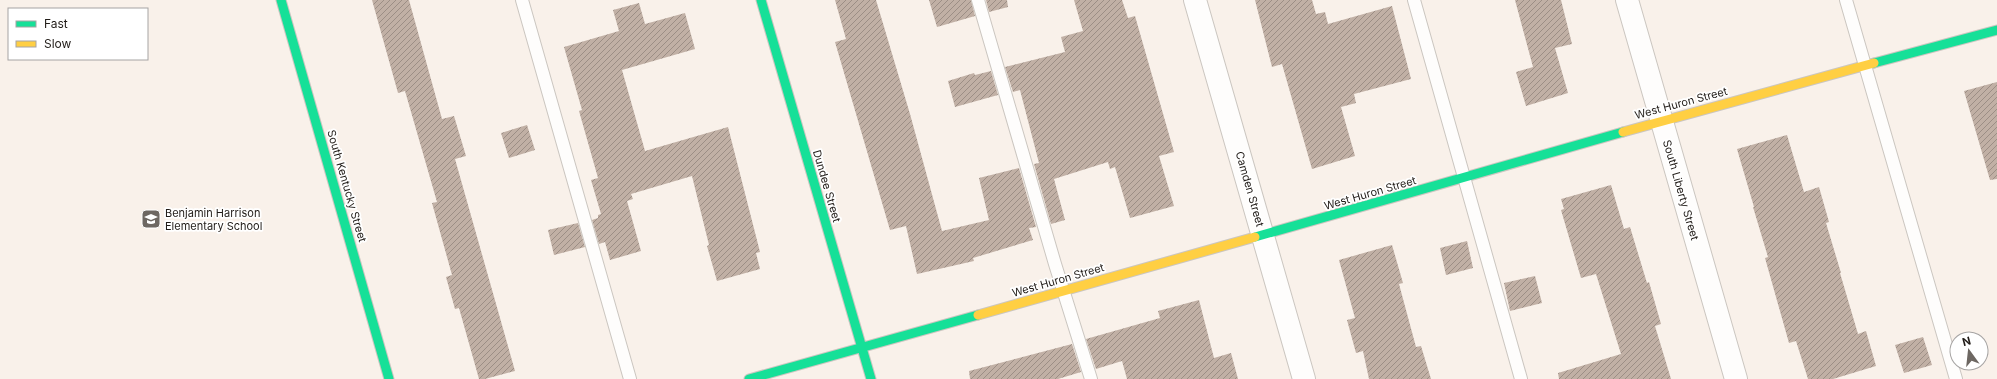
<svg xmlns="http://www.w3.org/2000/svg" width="1997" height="379" font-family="Inter,sans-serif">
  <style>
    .building { fill: url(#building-hatch) }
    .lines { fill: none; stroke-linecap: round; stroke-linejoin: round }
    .lane-casing { stroke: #cbc6c0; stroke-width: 14 }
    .street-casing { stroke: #cbc6c0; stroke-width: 24 }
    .fast-casing { stroke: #cbc6c0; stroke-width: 11 }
    .slow-casing { stroke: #cbc6c0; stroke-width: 11 }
    .lane { stroke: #fefdfc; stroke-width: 12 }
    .street { stroke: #fefdfc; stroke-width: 22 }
    .fast { stroke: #16e098; stroke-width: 9 }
    .slow { stroke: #ffcf43; stroke-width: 9 }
    .labels { text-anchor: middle; stroke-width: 3.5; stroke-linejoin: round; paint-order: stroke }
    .street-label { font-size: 11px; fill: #211c18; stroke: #fff }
    .poi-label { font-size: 11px; fill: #211c18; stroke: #fff; text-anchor: start }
  </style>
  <defs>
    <pattern id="building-hatch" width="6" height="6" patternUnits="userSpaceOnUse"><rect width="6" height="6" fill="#c1b0a5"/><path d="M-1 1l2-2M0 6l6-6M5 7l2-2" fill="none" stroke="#9c8e85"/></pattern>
  </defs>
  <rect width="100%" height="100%" fill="#f9f1ea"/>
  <path class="building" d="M 372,0 L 409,0 L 442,119 L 454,116 L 466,156 L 455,159 L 515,371 L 485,379 L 479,379 L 459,308 L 455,309 L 446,277 L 452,275 L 432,203 L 437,202 L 405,91 L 398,93 Z
    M 835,0 L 876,0 L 910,114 L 942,231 L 989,220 L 979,178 L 1019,168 L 1036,227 L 1029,228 L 1033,240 L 973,258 L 974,261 L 917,274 L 906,226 L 890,230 L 835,42 L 846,39 Z
    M 929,0 L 971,0 L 975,16 L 937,27 Z
    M 986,0 L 1007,0 L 1008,7 L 989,12 Z
    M 1074,0 L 1122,0 L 1128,18 L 1135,16 L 1174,152 L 1159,156 L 1174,206 L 1130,218 L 1115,167 L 1110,169 L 1108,162 L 1054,179 L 1065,220 L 1051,224 L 1034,164 L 1039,163 L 1020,90 L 1013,92 L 1005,67 L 1065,52 L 1061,37 L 1083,31 Z
    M 1255,0 L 1312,0 L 1316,14 L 1325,12 L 1328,24 L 1392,6 L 1411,79 L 1354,94 L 1356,103 L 1341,107 L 1355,156 L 1312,169 L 1282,64 L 1272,67 Z
    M 1515,0 L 1561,0 L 1572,44 L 1555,48 L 1568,93 L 1526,106 L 1516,72 L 1533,67 Z
    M 639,3 L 645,24 L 685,13 L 695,49 L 622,70 L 645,151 L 728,127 L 760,252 L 756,253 L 760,269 L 717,281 L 707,246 L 709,245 L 692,176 L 631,194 L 633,199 L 627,201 L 641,251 L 610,260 L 605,242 L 599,244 L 592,220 L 598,218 L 598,215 L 601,214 L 591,180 L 598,178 L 579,111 L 582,110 L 564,47 L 619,31 L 613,10 Z
    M 991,71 L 998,95 L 955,107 L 948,81 L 974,73 L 975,75 Z
    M 1997,82 L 1997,179 L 1990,180 L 1964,91 Z
    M 527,125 L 535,150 L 509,158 L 501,133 Z
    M 1787,135 L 1804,192 L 1819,187 L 1829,222 L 1826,223 L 1841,273 L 1840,273 L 1858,334 L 1866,331 L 1876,366 L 1833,379 L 1808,379 L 1796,341 L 1789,343 L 1765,258 L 1768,257 L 1753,207 L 1754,207 L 1737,149 Z
    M 1611,185 L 1624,229 L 1630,227 L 1647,283 L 1649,282 L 1661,324 L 1655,326 L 1671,379 L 1559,379 L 1558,373 L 1621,354 L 1596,274 L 1581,278 L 1561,210 L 1564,209 L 1561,199 Z
    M 578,223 L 585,247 L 554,255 L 548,230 Z
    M 1467,241 L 1473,268 L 1446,275 L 1440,248 Z
    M 1392,245 L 1403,283 L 1399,284 L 1416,347 L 1421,346 L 1431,379 L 1369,379 L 1363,351 L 1356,353 L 1347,320 L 1355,318 L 1339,260 Z
    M 1535,276 L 1542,303 L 1510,311 L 1504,283 Z
    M 1199,300 L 1214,358 L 1231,353 L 1238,379 L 1127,379 L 1122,361 L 1096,369 L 1086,339 L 1160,318 L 1158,311 Z
    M 1923,337 L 1932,365 L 1904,373 L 1895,345 Z
    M 1072,344 L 1081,372 L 1058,379 L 970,379 L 969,371 Z"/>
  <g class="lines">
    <g class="lane-casing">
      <path id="lane" d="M 522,0 L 630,379
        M 978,0 L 1055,264 L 1091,379
        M 1414,0 L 1521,379
        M 1846,0 L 1956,379"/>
    </g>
    <g class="street-casing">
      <path id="street" d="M 1195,0 L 1304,379
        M 1627,0 L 1736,379"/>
    </g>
    <g class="fast-casing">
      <path id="fast" d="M 281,0 L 389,379
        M 761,0 L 871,379
        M 1874,63 L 1997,30
        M 1255,237 L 1623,132
        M 749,379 L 978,315"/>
    </g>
    <g class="slow-casing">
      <path id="slow" d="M 1623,132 L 1874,63
        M 978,315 L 1255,237"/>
    </g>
    <use href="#lane" class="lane"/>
    <use href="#street" class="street"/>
    <use href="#fast" class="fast"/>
    <use href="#slow" class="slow"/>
  </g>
  <defs>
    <g id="school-square" transform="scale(1)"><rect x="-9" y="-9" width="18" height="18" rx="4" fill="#6d6762" stroke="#fff"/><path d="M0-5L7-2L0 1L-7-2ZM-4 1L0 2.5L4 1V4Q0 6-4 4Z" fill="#fff"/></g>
  </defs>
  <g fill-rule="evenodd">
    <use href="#school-square" x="151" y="219"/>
  </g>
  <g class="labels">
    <g class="street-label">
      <text transform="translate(1681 103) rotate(-15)" y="4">West Huron Street</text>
      <text transform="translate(347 186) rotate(74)" y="4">South Kentucky Street</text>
      <text transform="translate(827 186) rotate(74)" y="4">Dundee Street</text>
      <text transform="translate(1250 189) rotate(74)" y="4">Camden Street</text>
      <text transform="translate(1681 190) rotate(74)" y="4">South Liberty Street</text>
      <text transform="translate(1370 193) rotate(-16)" y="4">West Huron Street</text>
      <text transform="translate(1058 280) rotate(-16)" y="4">West Huron Street</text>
    </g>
    <g class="poi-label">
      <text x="165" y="217">Benjamin Harrison<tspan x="165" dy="13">Elementary School</tspan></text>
    </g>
  </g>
  <rect x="8" y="8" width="140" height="52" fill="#ffffff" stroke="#a6a4a3"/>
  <rect x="16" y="21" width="20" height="6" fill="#16e098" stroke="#a6a4a3"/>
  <text x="44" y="28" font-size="12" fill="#211c18">Fast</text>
  <rect x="16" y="41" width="20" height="6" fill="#ffcf43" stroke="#a6a4a3"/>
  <text x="44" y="48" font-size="12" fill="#211c18">Slow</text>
  <g transform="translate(1969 351) rotate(345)"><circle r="19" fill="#ffffff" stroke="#a6a4a3"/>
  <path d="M0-3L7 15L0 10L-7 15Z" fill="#6d6762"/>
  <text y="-6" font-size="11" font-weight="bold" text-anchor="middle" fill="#211c18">N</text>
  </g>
</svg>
